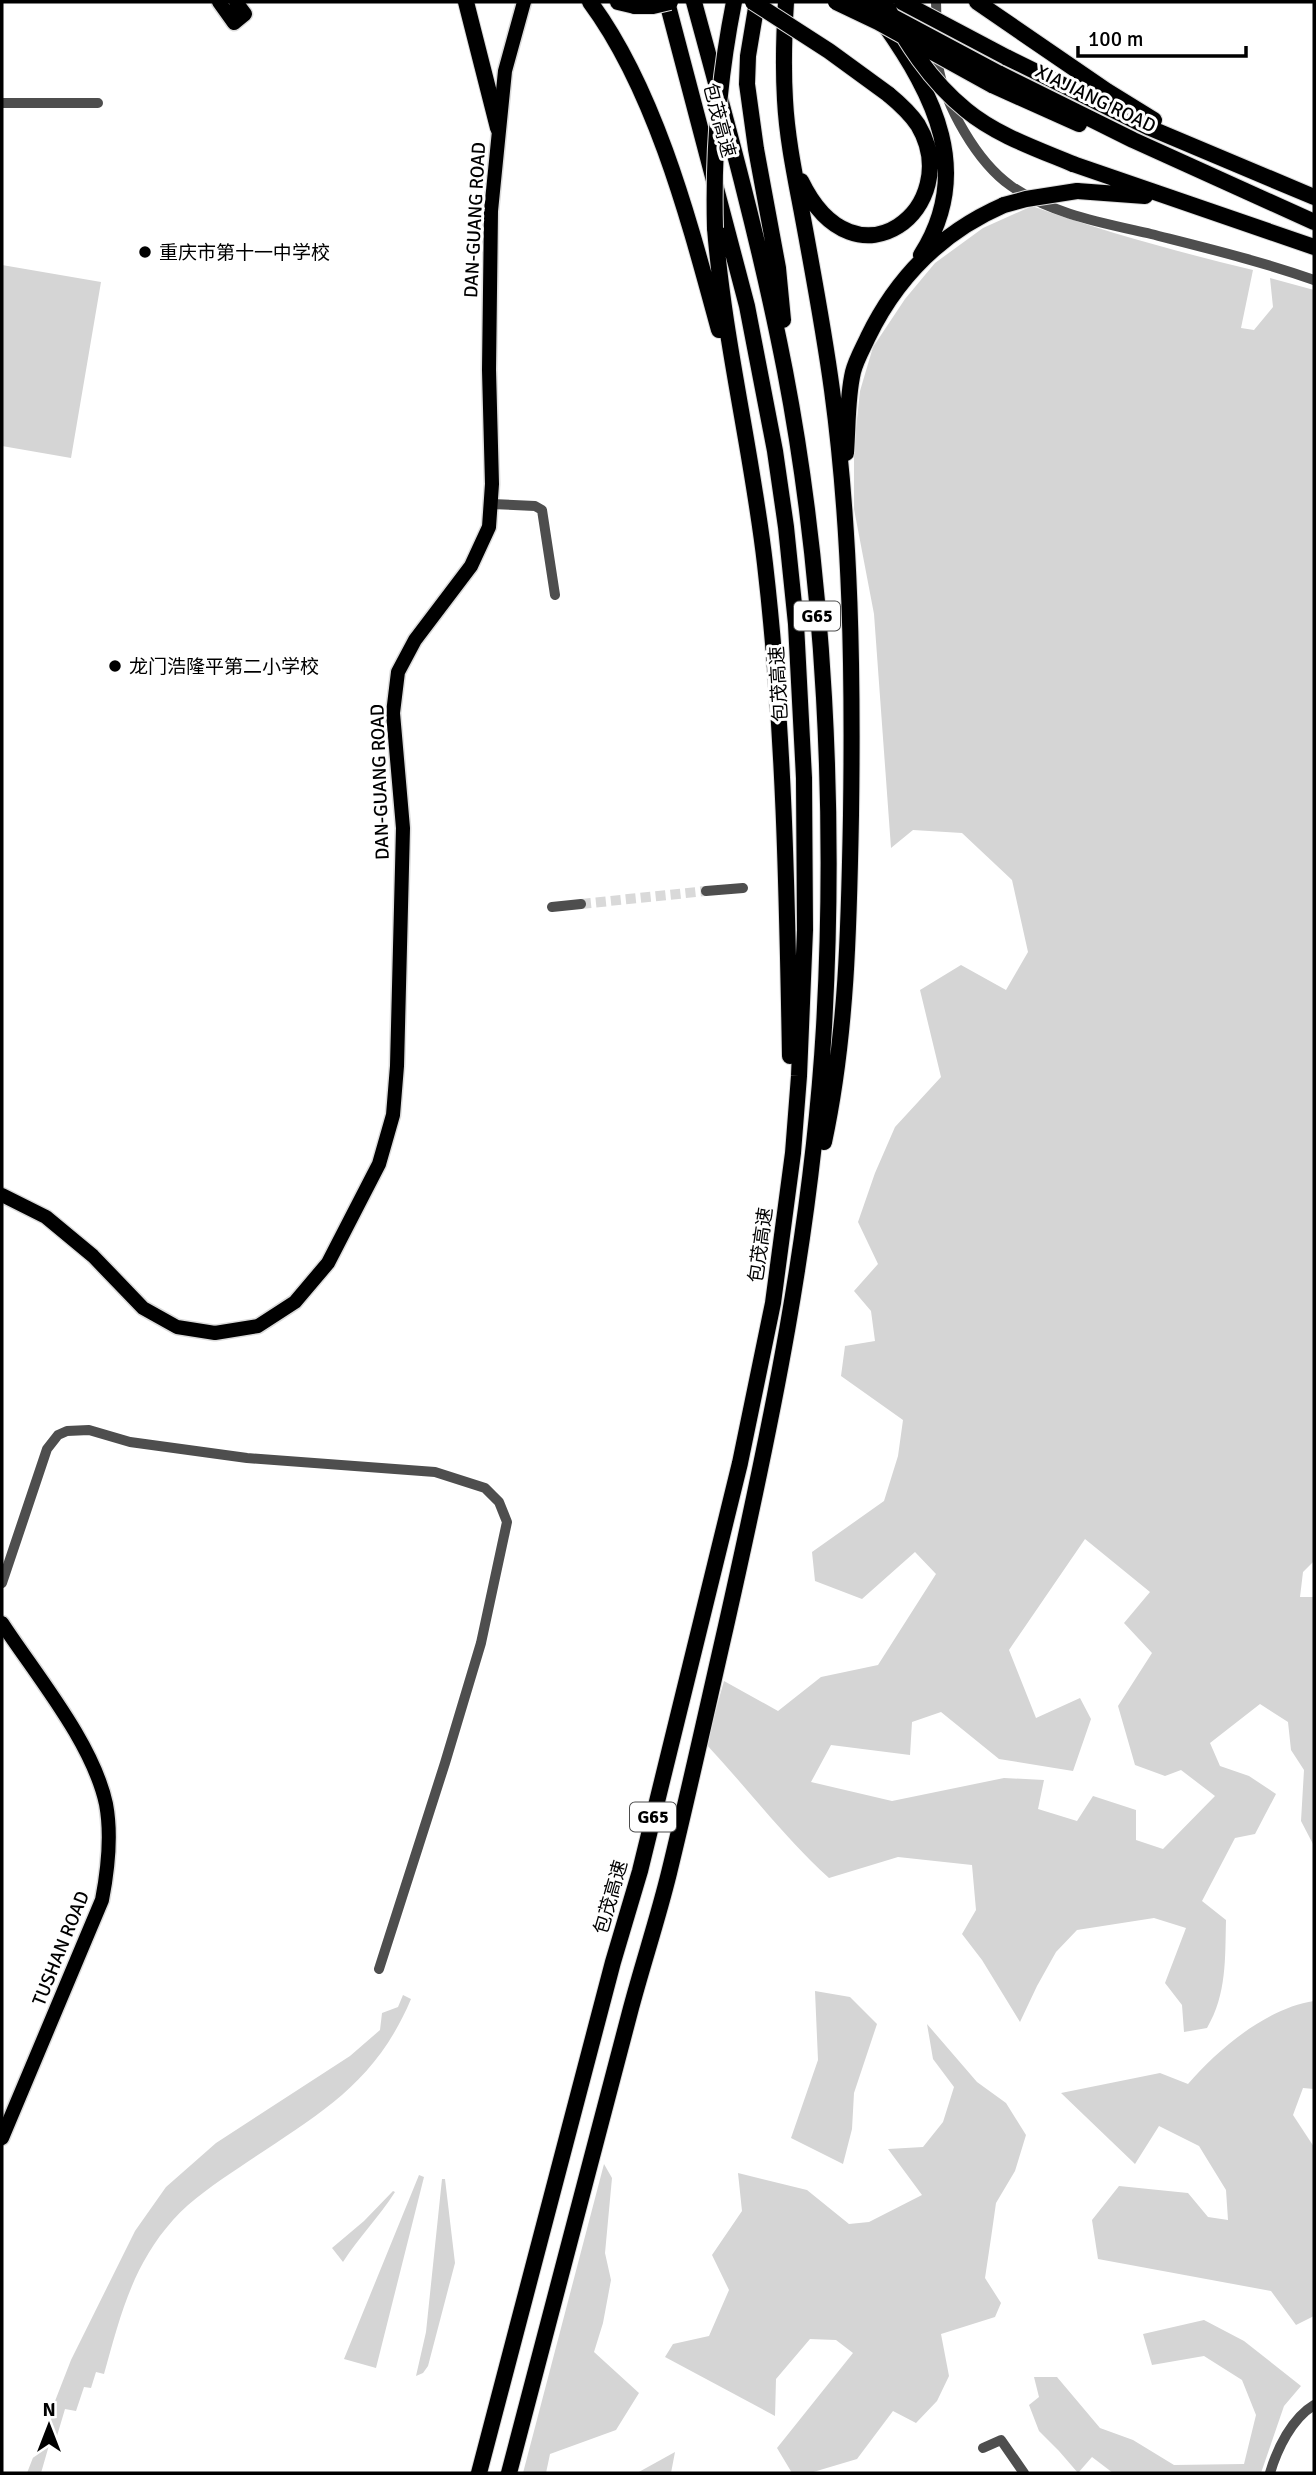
<svg xmlns="http://www.w3.org/2000/svg" width="1316" height="2475" font-family="Signika,'Noto Sans SC',sans-serif">
  <style>
    .green { fill: #d5d5d5; fill-rule: evenodd }
    .lines { fill: none; stroke-linecap: round; stroke-linejoin: round }
    .minor-tunnel { stroke: #d9d9d9; stroke-width: 10; stroke-dasharray: 10 5; stroke-linecap: butt }
    .major-casing { stroke: #dbdbdb; stroke-width: 17 }
    .highway-casing { stroke: #dbdbdb; stroke-width: 18 }
    .minor { stroke: #4e4e4e; stroke-width: 10 }
    .major { stroke: #000; stroke-width: 14 }
    .highway { stroke: #000; stroke-width: 16 }
    .highway-bridge-casing { stroke: #dbdbdb; stroke-width: 18; stroke-linecap: butt }
    .highway-bridge { stroke: #000; stroke-width: 16 }
    .poi-dot { fill: #000; stroke: #fff; stroke-width: 2.5 }
    .labels { text-anchor: middle; stroke-width: 6; stroke-linejoin: round; paint-order: stroke }
    .shield { fill: #fff; stroke: #4c4c4c; stroke-width: 2 }
    .shield-label { font-size: 18px; font-weight: bold; fill: #000 }
    .street-label { font-size: 19px; fill: #000; stroke: #fff }
    .poi-label { font-size: 19px; fill: #000; stroke: #fff; text-anchor: start }
  </style>
  <rect width="100%" height="100%" fill="#fff"/>
  <path class="green" d="M 1032,206 C 1105,232 1178,252 1253,270 L 1241,328 L 1254,330 L 1273,307 L 1270,278 L 1314,290 L 1314,1561 L 1303,1572 L 1300,1597 L 1314,1597 L 1314,1846 L 1301,1821 L 1304,1770 L 1291,1750 L 1288,1722 L 1260,1704 L 1210,1743 L 1220,1766 L 1249,1776 L 1276,1794 L 1255,1834 L 1235,1838 L 1202,1901 L 1226,1920 C 1225,1958 1227,1994 1207,2028 L 1184,2032 L 1182,2005 L 1165,1983 L 1186,1928 L 1154,1918 L 1077,1930 L 1056,1952 L 1037,1986 L 1020,2022 L 982,1960 L 962,1934 L 976,1910 L 972,1865 L 898,1857 L 829,1878 C 784,1837 748,1789 706,1744 L 724,1681 L 778,1711 L 821,1677 L 878,1665 L 936,1574 L 915,1552 L 862,1599 L 815,1581 L 812,1552 L 884,1501 L 898,1456 L 903,1420 L 841,1376 L 845,1346 L 875,1341 L 871,1311 L 854,1291 L 878,1264 L 858,1222 L 875,1173 L 895,1127 L 941,1077 L 920,990 L 961,965 L 1006,990 L 1028,952 L 1012,880 L 962,833 L 913,830 L 891,848 L 874,614 L 854,509 L 854,447 L 860,391 L 873,347 L 905,299 L 935,263 L 983,228 ZM 1085,1539 L 1150,1592 L 1124,1623 L 1152,1653 L 1118,1706 L 1135,1765 L 1165,1776 L 1181,1770 L 1215,1796 L 1163,1849 L 1136,1840 L 1136,1810 L 1093,1796 L 1077,1821 L 1038,1809 L 1044,1780 L 1004,1778 L 892,1801 L 811,1782 L 831,1745 L 910,1755 L 912,1722 L 941,1712 L 999,1759 L 1073,1771 L 1091,1719 L 1080,1698 L 1036,1718 L 1009,1650 Z
    M 2,265 L 101,282 L 71,458 L 2,446 Z
    M 815,1991 L 850,1997 L 877,2024 L 854,2093 L 852,2129 L 843,2164 L 791,2138 L 818,2060 Z
    M 403,1995 L 411,1999 C 374,2087 315,2116 240,2167 C 216,2183 192,2199 173,2220 C 132,2266 120,2317 104,2374 L 96,2372 L 91,2388 L 84,2387 L 76,2411 L 65,2409 L 57,2436 L 52,2435 L 41,2473 L 27,2473 L 71,2360 L 135,2231 L 166,2187 L 216,2143 L 350,2056 L 380,2030 L 382,2013 L 398,2007 Z
    M 1314,2001 L 1314,2089 L 1303,2088 L 1293,2115 L 1314,2147 L 1314,2316 L 1296,2325 L 1271,2291 L 1098,2259 L 1092,2220 L 1119,2186 L 1188,2193 L 1208,2217 L 1228,2220 L 1226,2190 L 1199,2146 L 1159,2126 L 1135,2164 L 1061,2093 L 1160,2073 L 1188,2084 C 1218,2049 1267,2008 1314,2001 Z
    M 927,2024 L 977,2082 L 1006,2103 L 1026,2135 L 1015,2171 L 996,2203 L 991,2238 L 985,2278 L 1001,2303 L 995,2317 L 941,2334 L 949,2376 L 937,2401 L 916,2423 L 893,2411 L 857,2459 L 810,2473 L 792,2473 L 777,2448 L 853,2353 L 836,2340 L 810,2339 L 776,2379 L 775,2416 L 665,2357 L 673,2344 L 709,2336 L 729,2290 L 712,2255 L 742,2211 L 738,2173 L 807,2190 L 849,2224 L 869,2222 L 922,2195 L 888,2149 L 923,2147 L 943,2122 L 954,2087 L 933,2059 Z
    M 604,2164 L 612,2178 L 605,2253 L 611,2280 L 603,2323 L 594,2352 L 639,2393 L 616,2430 L 550,2454 L 546,2473 L 523,2473 Z
    M 419,2175 L 424,2177 L 376,2368 L 344,2359 Z
    M 442,2179 L 445,2179 L 455,2263 L 428,2366 L 423,2373 L 416,2376 L 426,2332 Z
    M 393,2191 L 395,2192 C 379,2217 359,2237 343,2262 L 332,2248 L 364,2221 Z
    M 1204,2320 L 1244,2341 L 1301,2386 L 1284,2406 L 1261,2473 L 1113,2473 L 1092,2457 L 1078,2473 L 1059,2451 L 1039,2431 L 1029,2405 L 1039,2397 L 1034,2377 L 1057,2377 L 1100,2428 L 1133,2440 L 1174,2465 L 1244,2464 L 1256,2415 L 1242,2380 L 1204,2356 L 1152,2365 L 1143,2334 Z
    M 675,2452 L 671,2473 L 637,2473 Z"/>
  <g class="lines">
    <path class="minor-tunnel" d="M 581,904 L 706,891"/>
    <g class="major-casing">
      <path id="major" d="M 219,2 L 234,23 L 245,14 L 236,2
        M 2,1195 L 46,1217 L 93,1256 L 143,1308 L 177,1327 L 215,1333 L 258,1326 L 295,1302 L 328,1263 L 379,1164 L 393,1115 L 397,1066 L 403,828 L 393,713 L 398,672 L 415,640 L 471,566 L 489,527 L 492,484 L 489,370 L 491,211 L 505,71 L 524,2
        M 2,1623 C 36,1675 93,1743 106,1804 C 112,1836 108,1869 102,1900 L 2,2138"/>
    </g>
    <g class="highway-casing">
      <path id="highway" d="M 466,2 L 498,128
        M 590,2 C 656,91 690,224 719,330
        M 618,2 L 635,6
        M 757,2 L 748,56 L 747,84 L 756,149 L 778,268 L 783,320
        M 786,2 C 784,34 783,67 785,100 C 787,138 795,176 802,213 C 813,272 824,331 832,390 C 851,530 853,673 851,815 C 849,924 847,1035 824,1142
        M 977,2 L 1107,91 L 1154,120
        M 884,24 C 934,95 974,172 921,255
        M 1006,57 L 1150,128 L 1314,197
        M 998,73 L 1133,140 L 1314,222
        M 992,85 L 1079,124
        M 1073,164 L 1314,247
        M 801,181 C 856,295 966,206 918,125 C 910,113 899,103 888,94
        M 1077,191 L 1145,196
        M 715,228 C 724,341 752,451 765,564 C 784,727 787,891 790,1056
        M 846,453 C 848,426 847,398 853,372 C 856,360 863,348 868,337 C 897,277 942,232 1004,205
        M 479,2473 L 613,1962 L 640,1871 L 740,1463 L 773,1303 L 793,1153 L 799,1076 L 805,930 L 804,778 L 796,624 L 786,527 L 775,451 L 747,306 L 667,2
        M 509,2473 C 550,2318 591,2163 631,2008 C 643,1963 658,1918 669,1873 C 689,1791 707,1709 726,1626 C 771,1426 812,1232 824,1027 C 836,815 825,579 785,371 C 761,247 727,123 694,2"/>
    </g>
    <path class="minor" d="M 936,2 C 937,22 935,45 938,65 C 945,106 977,162 1011,186 C 1051,214 1103,223 1151,234 C 1206,248 1260,261 1314,280
      M 2,103 L 98,103
      M 492,504 L 535,506 L 542,510 L 555,595
      M 706,891 L 743,888
      M 552,907 L 581,904
      M 2,1583 L 47,1449 L 58,1435 L 67,1431 L 89,1430 L 130,1442 L 247,1458 L 435,1472 L 485,1488 L 499,1502 L 507,1522 L 481,1643 L 445,1763 L 379,1969
      M 983,2448 L 1001,2440 L 1024,2473
      M 1270,2473 C 1277,2449 1292,2418 1314,2405"/>
    <use href="#major" class="major"/>
    <use href="#highway" class="highway"/>
    <g class="highway-bridge-casing">
      <path id="highway-bridge" d="M 753,2 L 829,51 L 888,94
        M 836,2 L 878,22 L 992,85
        M 865,2 L 998,73
        M 884,2 C 905,41 930,81 966,110 C 996,135 1037,149 1073,164
        M 902,2 L 1006,57
        M 635,6 L 653,6 L 670,2
        M 1004,205 L 1026,199 L 1077,191
        M 715,228 C 713,152 719,77 734,2"/>
    </g>
    <use href="#highway-bridge" class="highway-bridge"/>
  </g>
  <g class="poi-dot">
    <circle cx="145" cy="252" r="7"/>
    <circle cx="115" cy="666" r="7"/>
  </g>
  <g class="labels">
    <g class="shield">
      <rect x="794" y="601.5" width="46" height="29" rx="5"/>
      <rect x="630" y="1802.5" width="46" height="29" rx="5"/>
    </g>
    <g class="shield-label">
      <text x="817" y="622">G65</text>
      <text x="653" y="1823">G65</text>
    </g>
    <g class="street-label">
      <text transform="translate(1096 98) rotate(26)" y="7">XIAJIANG ROAD</text>
      <text transform="translate(720 120) rotate(75)" y="7">包茂高速</text>
      <text transform="translate(474 220) rotate(-87)" y="7">DAN-GUANG ROAD</text>
      <text transform="translate(778 684) rotate(-93)" y="7">包茂高速</text>
      <text transform="translate(379 782) rotate(-92)" y="7">DAN-GUANG ROAD</text>
      <text transform="translate(760 1245) rotate(-82)" y="7">包茂高速</text>
      <text transform="translate(610 1897) rotate(-74)" y="7">包茂高速</text>
      <text transform="translate(60 1948) rotate(-68)" y="7">TUSHAN ROAD</text>
    </g>
    <g class="poi-label">
      <text x="159" y="259">重庆市第十一中学校</text>
      <text x="129" y="673">龙门浩隆平第二小学校</text>
    </g>
  </g>
  <rect width="1316" height="2475" fill="none" stroke="#000000" stroke-width="7"/>
  <g transform="translate(49 2426)" stroke="#ffffff" stroke-width="5" paint-order="stroke">
  <path d="M0-5L12 26L0 18L-12 26Z" fill="#000000"/>
  <text y="-10" font-size="19" font-weight="bold" text-anchor="middle" fill="#000000">N</text>
  </g>
  <path d="M1078 46v10h168v-10" fill="none" stroke="#000000" stroke-width="3.5"/>
  <text x="1088" y="46" font-size="21" fill="#000000" stroke="#ffffff" stroke-width="5" paint-order="stroke">100 m</text>
</svg>
